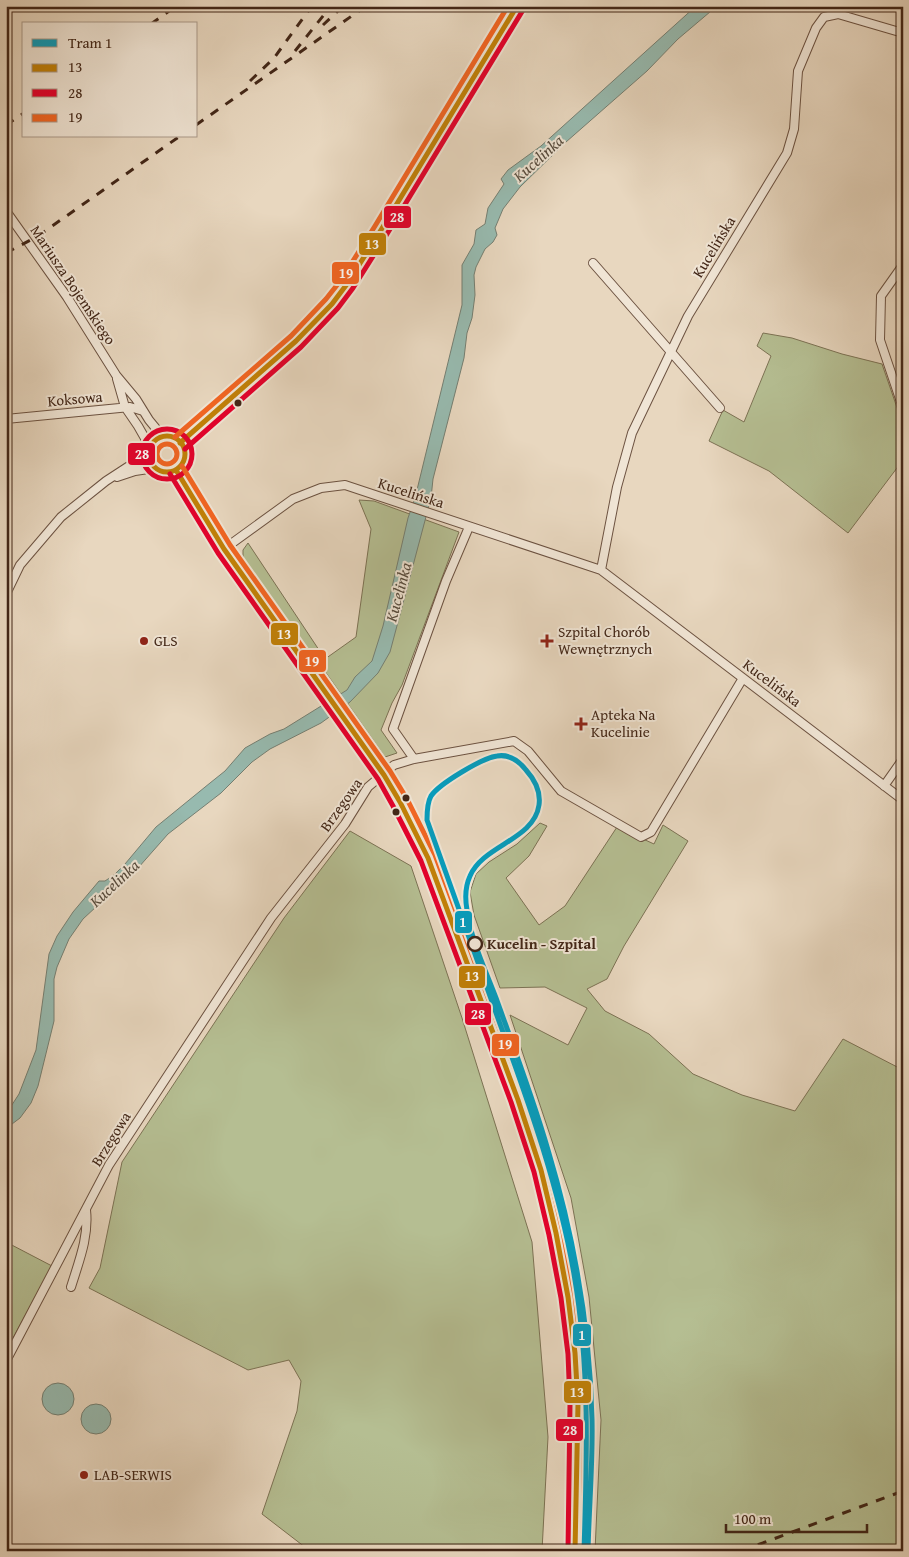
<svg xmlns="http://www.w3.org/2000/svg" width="909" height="1557" font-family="'Gentium Book Plus',serif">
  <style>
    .green { fill: #b5be92; stroke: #7c7254 }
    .water { fill: #97baaf; stroke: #757f72 }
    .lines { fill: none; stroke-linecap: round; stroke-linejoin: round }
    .street-casing { stroke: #6c5241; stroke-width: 10 }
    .secondary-casing { stroke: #422617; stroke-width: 14 }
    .street { stroke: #f0e5d5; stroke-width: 8 }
    .secondary { stroke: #f0e5d5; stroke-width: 11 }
    .rail { stroke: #422617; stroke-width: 3; stroke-dasharray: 9 9; stroke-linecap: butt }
    .bus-1-casing { stroke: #f0e5d5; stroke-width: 9 }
    .bus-2-casing { stroke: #f0e5d5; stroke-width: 9 }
    .bus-3-casing { stroke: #f0e5d5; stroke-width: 9 }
    .bus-1 { stroke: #c18007; stroke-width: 5 }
    .bus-2 { stroke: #e4002b; stroke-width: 5 }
    .bus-3 { stroke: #f26522; stroke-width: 5 }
    .tram-1-casing { stroke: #f0e5d5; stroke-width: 9 }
    .tram-1 { stroke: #079cbc; stroke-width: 5 }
    .bus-dot { fill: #422617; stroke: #f0e5d5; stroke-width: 2 }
    .poi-dot { fill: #8f2418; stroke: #f0e5d5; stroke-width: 2 }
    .stop-dot { fill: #f0e5d5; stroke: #422617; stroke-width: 2.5 }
    .labels { text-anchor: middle; stroke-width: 4; stroke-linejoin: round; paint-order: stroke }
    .street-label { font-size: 15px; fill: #422617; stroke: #f0e5d5 }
    .poi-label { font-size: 15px; fill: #422617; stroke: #f0e5d5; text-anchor: start }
    .stop-label { font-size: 15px; font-weight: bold; fill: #422617; stroke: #f0e5d5; text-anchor: start }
    .water-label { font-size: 16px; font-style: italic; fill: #574b3d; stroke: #f0e5d5 }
    .line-badge { stroke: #f0e5d5; stroke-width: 2 }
    .badge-label { font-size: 14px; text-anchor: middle; font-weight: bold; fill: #fff }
  </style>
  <rect width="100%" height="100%" fill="#e8d7bf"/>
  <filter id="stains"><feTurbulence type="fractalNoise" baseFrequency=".004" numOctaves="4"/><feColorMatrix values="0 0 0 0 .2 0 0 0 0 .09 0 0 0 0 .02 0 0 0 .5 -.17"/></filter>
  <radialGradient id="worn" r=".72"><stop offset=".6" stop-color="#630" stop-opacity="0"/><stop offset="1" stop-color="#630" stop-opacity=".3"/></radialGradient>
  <path class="green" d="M 763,333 L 792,338 L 842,354 L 882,364 L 903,425 L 903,460 L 848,533 L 769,471 L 709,441 L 723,410 L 744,422 L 771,356 L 757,346 Z
    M 359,500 L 374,501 L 459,532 L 402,685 L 392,703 L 381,730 L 397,753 L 385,757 L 310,650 L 306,652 L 243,559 L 243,550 L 248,543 L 325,659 L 356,637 L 371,529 Z
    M 540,823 L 547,826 L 529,856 L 506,878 L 539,925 L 565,906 L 617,827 L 654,844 L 663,825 L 688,841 L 624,946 L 607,979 L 587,989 L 605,1011 L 649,1034 L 693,1074 L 742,1095 L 795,1111 L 843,1039 L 903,1070 L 903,1551 L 595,1551 L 601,1420 L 589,1297 L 571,1198 L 510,1015 L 568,1045 L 587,1008 L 545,987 L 500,988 L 474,915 L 470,892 L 476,874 L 489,862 L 517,844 Z
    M 350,831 L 411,866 L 462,1018 L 532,1242 L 548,1437 L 542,1551 L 310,1551 L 262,1514 L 297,1411 L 301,1381 L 289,1360 L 248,1370 L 89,1288 L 100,1268 L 122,1162 L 284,918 Z
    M 6,1242 L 52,1266 L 6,1351 Z"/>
  <path class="water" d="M 696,6 L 717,6 L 678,39 L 647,71 L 566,142 L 520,187 L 503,209 L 495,228 L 497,235 L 493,242 L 485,249 L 476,267 L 474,275 L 475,295 L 472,318 L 467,333 L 464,358 L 433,479 L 431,498 L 390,652 L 378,673 L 350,702 L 321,723 L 270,749 L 252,762 L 221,793 L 168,834 L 138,868 L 83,919 L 69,939 L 57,967 L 54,979 L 54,1021 L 38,1086 L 31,1103 L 20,1118 L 12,1124 L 6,1132 L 6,1114 L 19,1094 L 36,1050 L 49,954 L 57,936 L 73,912 L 99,881 L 105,881 L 114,875 L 125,864 L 156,827 L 210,783 L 225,771 L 245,748 L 270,734 L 284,729 L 347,690 L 355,677 L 372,661 L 383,626 L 408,518 L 415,498 L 462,305 L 462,265 L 474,244 L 476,230 L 485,224 L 488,208 L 504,184 L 501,179 L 508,170 L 541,146 Z
    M42 1399a16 16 0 1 1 32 0a16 16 0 1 1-32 0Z
    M81 1419a15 15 0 1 1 30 0a15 15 0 1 1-30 0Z"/>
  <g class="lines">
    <g class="street-casing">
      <path id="street" d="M 6,211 L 67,297 L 116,375 L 136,399 L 149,420 L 163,437
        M 593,263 L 720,408
        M 903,265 L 881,296 L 880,340 L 903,408
        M 117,379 L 125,407 L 138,426 L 150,447
        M 6,419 L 130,407 L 143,411
        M 117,477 L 135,471 L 155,468
        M 224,549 L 293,499 L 321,488 L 345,485 L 601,570 L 903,800
        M 601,570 L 617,487 L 632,433 L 688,316 L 787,153 L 794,129 L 798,71 L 816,28 L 824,17 L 838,14 L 903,33
        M 6,594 L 20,565 L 61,517 L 106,481 L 149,453
        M 414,759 L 393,729 L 446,581 L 469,527
        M 884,786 L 903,759
        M 71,1287 C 79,1261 89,1237 86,1210
        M 6,1361 L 109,1165 L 271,918 L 345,824 L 368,787 L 394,765 L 414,759 L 514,741 L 528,751 L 561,791 L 641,837 L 651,832 L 743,678"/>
    </g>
    <g class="secondary-casing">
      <path id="secondary" d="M149 454a18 18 0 1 1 36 0a18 18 0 1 1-36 0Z
        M 180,443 L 296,341 L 332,304 L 347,284 L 381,230 L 517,6
        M 176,470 L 224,549 L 384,775 L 400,802 L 428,858 L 518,1100 L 541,1170 L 556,1233 L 568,1297 L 575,1353 L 578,1404 L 575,1551"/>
    </g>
    <use href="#street" class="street"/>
    <use href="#secondary" class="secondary"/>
    <path class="rail" d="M 151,24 L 176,6
      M 323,25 L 343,6
      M 295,51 L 331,6
      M 250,81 L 274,58 L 312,6
      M 6,125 L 24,113
      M 196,125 L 366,6
      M 6,253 L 38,236 L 180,136
      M 741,1551 L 903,1491"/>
    <g class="bus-1-casing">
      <path id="bus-1" d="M149 454a18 18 0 1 1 36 0a18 18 0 1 1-36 0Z
        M 180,443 L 296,341 L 332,304 L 347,284 L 381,230 L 517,6
        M 176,470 L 224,549 L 384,775 L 400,802 L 428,858 L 518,1100 L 541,1170 L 556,1233 L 568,1297 L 575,1353 L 578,1404 L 575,1551"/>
    </g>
    <g class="bus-2-casing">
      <path id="bus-2" d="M142 454a25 25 0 1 1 50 0a25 25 0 1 1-50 0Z
        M 185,449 L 301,347 L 338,308 L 353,288 L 387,234 L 523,10
        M 170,474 L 218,553 L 378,779 L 393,806 L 421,861 L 511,1102 L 534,1172 L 549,1235 L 561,1298 L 568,1354 L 570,1404 L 568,1551"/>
    </g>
    <g class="bus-3-casing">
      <path id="bus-3" d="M 175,437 L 291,336 L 326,299 L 341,280 L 375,226 L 508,6
        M157 454a10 10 0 1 1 20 0a10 10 0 1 1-20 0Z
        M 182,466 L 230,545 L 390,771 L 407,799 L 435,855 L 525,1097 L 548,1168 L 563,1232 L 575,1296 L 582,1353 L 585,1404 L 583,1551"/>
    </g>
    <use href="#bus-1" class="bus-1"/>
    <use href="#bus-2" class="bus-2"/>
    <use href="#bus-3" class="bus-3"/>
    <g class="tram-1-casing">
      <path id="tram-1" d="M 584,1551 C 587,1458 590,1366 574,1274 C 559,1188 530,1106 500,1024 C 476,956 451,888 427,820 C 427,812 427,803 431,796 C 439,784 482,758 497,756 C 509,754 519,761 526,770 C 535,780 541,791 539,805 C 534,840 483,845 470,876 C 465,887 465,899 467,910 C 471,940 485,969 496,998 C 514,1048 533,1098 548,1150 C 574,1237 590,1328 592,1419 C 593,1463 589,1507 588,1551"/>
    </g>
    <use href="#tram-1" class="tram-1"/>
  </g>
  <g class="bus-dot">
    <circle cx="238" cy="403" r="4.5"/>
    <circle cx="406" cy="798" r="4.5"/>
    <circle cx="396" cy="812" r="4.5"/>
  </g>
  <g class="poi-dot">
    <circle cx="144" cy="641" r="5"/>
    <path d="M544.5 633.5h5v5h5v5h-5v5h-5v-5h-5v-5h5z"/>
    <path d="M578.5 716.5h5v5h5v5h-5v5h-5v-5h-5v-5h5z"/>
    <circle cx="84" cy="1475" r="5"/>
  </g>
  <circle class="stop-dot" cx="475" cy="944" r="7"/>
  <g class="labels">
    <g class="street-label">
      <text transform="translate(714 247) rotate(-59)" y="5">Kucelińska</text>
      <text transform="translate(73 285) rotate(56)" y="5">Mariusza Bojemskiego</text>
      <text transform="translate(75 399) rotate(-5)" y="5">Koksowa</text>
      <text transform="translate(411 493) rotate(18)" y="5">Kucelińska</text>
      <text transform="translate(772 683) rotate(37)" y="5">Kucelińska</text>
      <text transform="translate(341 805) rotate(-55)" y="5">Brzegowa</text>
      <text transform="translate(111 1139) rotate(-58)" y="5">Brzegowa</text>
    </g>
    <g class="poi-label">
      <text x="558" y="637">Szpital Chorób<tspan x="558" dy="17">Wewnętrznych</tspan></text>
      <text x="154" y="646">GLS</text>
      <text x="591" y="720">Apteka Na<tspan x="591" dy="17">Kucelinie</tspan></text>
      <text x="94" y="1480">LAB-SERWIS</text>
    </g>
    <g class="stop-label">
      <text x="487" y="949">Kucelin - Szpital</text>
    </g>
    <g class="water-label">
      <text transform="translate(538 158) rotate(-42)" y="6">Kucelinka</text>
      <text transform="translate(398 592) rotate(-75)" y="6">Kucelinka</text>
      <text transform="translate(114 883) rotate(-43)" y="6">Kucelinka</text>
    </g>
  </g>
  <g class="line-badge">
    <rect x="383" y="205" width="29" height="24" rx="5" fill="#e4002b"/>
    <rect x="358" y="232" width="29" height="24" rx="5" fill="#c18007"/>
    <rect x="331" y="261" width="29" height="24" rx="5" fill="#f26522"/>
    <rect x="127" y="442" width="29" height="24" rx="5" fill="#e4002b"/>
    <rect x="270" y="622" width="29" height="24" rx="5" fill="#c18007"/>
    <rect x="298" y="649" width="29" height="24" rx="5" fill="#f26522"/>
    <rect x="454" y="910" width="19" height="24" rx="5" fill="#079cbc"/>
    <rect x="458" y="965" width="28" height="24" rx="5" fill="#c18007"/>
    <rect x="464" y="1002" width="28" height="24" rx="5" fill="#e4002b"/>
    <rect x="491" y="1033" width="29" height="24" rx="5" fill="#f26522"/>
    <rect x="572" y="1323" width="20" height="24" rx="5" fill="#079cbc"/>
    <rect x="563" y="1380" width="29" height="24" rx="5" fill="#c18007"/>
    <rect x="555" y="1418" width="29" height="24" rx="5" fill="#e4002b"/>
  </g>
  <g class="badge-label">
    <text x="397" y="222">28</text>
    <text x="372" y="249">13</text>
    <text x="346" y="278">19</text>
    <text x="142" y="459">28</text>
    <text x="284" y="639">13</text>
    <text x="312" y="666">19</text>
    <text x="463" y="927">1</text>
    <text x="472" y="981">13</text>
    <text x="478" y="1019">28</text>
    <text x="505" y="1049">19</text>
    <text x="582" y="1340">1</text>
    <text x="577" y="1397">13</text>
    <text x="570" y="1435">28</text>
  </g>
  <rect width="909" height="1557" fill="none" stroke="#e8d7bf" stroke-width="25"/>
  <rect x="8" y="8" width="894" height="1542" fill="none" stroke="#422617" stroke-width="2.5"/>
  <rect x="12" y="12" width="884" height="1532" fill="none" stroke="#422617"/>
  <rect x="22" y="22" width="175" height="115" fill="#f0e5d5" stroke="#aa9989"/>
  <rect x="32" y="39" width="25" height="8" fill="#079cbc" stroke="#aa9989"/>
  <text x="68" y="48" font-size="15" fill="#422617">Tram 1</text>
  <rect x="32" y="64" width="25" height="8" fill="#c18007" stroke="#aa9989"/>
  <text x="68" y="72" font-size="15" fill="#422617">13</text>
  <rect x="32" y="89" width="25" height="8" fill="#e4002b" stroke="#aa9989"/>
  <text x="68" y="98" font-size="15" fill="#422617">28</text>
  <rect x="32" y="114" width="25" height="8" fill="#f26522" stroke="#aa9989"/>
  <text x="68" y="122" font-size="15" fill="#422617">19</text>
  <path d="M726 1524v8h141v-8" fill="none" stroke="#422617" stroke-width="2.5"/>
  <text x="734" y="1524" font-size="15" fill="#422617" stroke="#f0e5d5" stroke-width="4" paint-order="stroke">100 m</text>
  <rect width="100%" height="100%" filter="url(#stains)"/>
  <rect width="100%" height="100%" fill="url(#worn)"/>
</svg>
